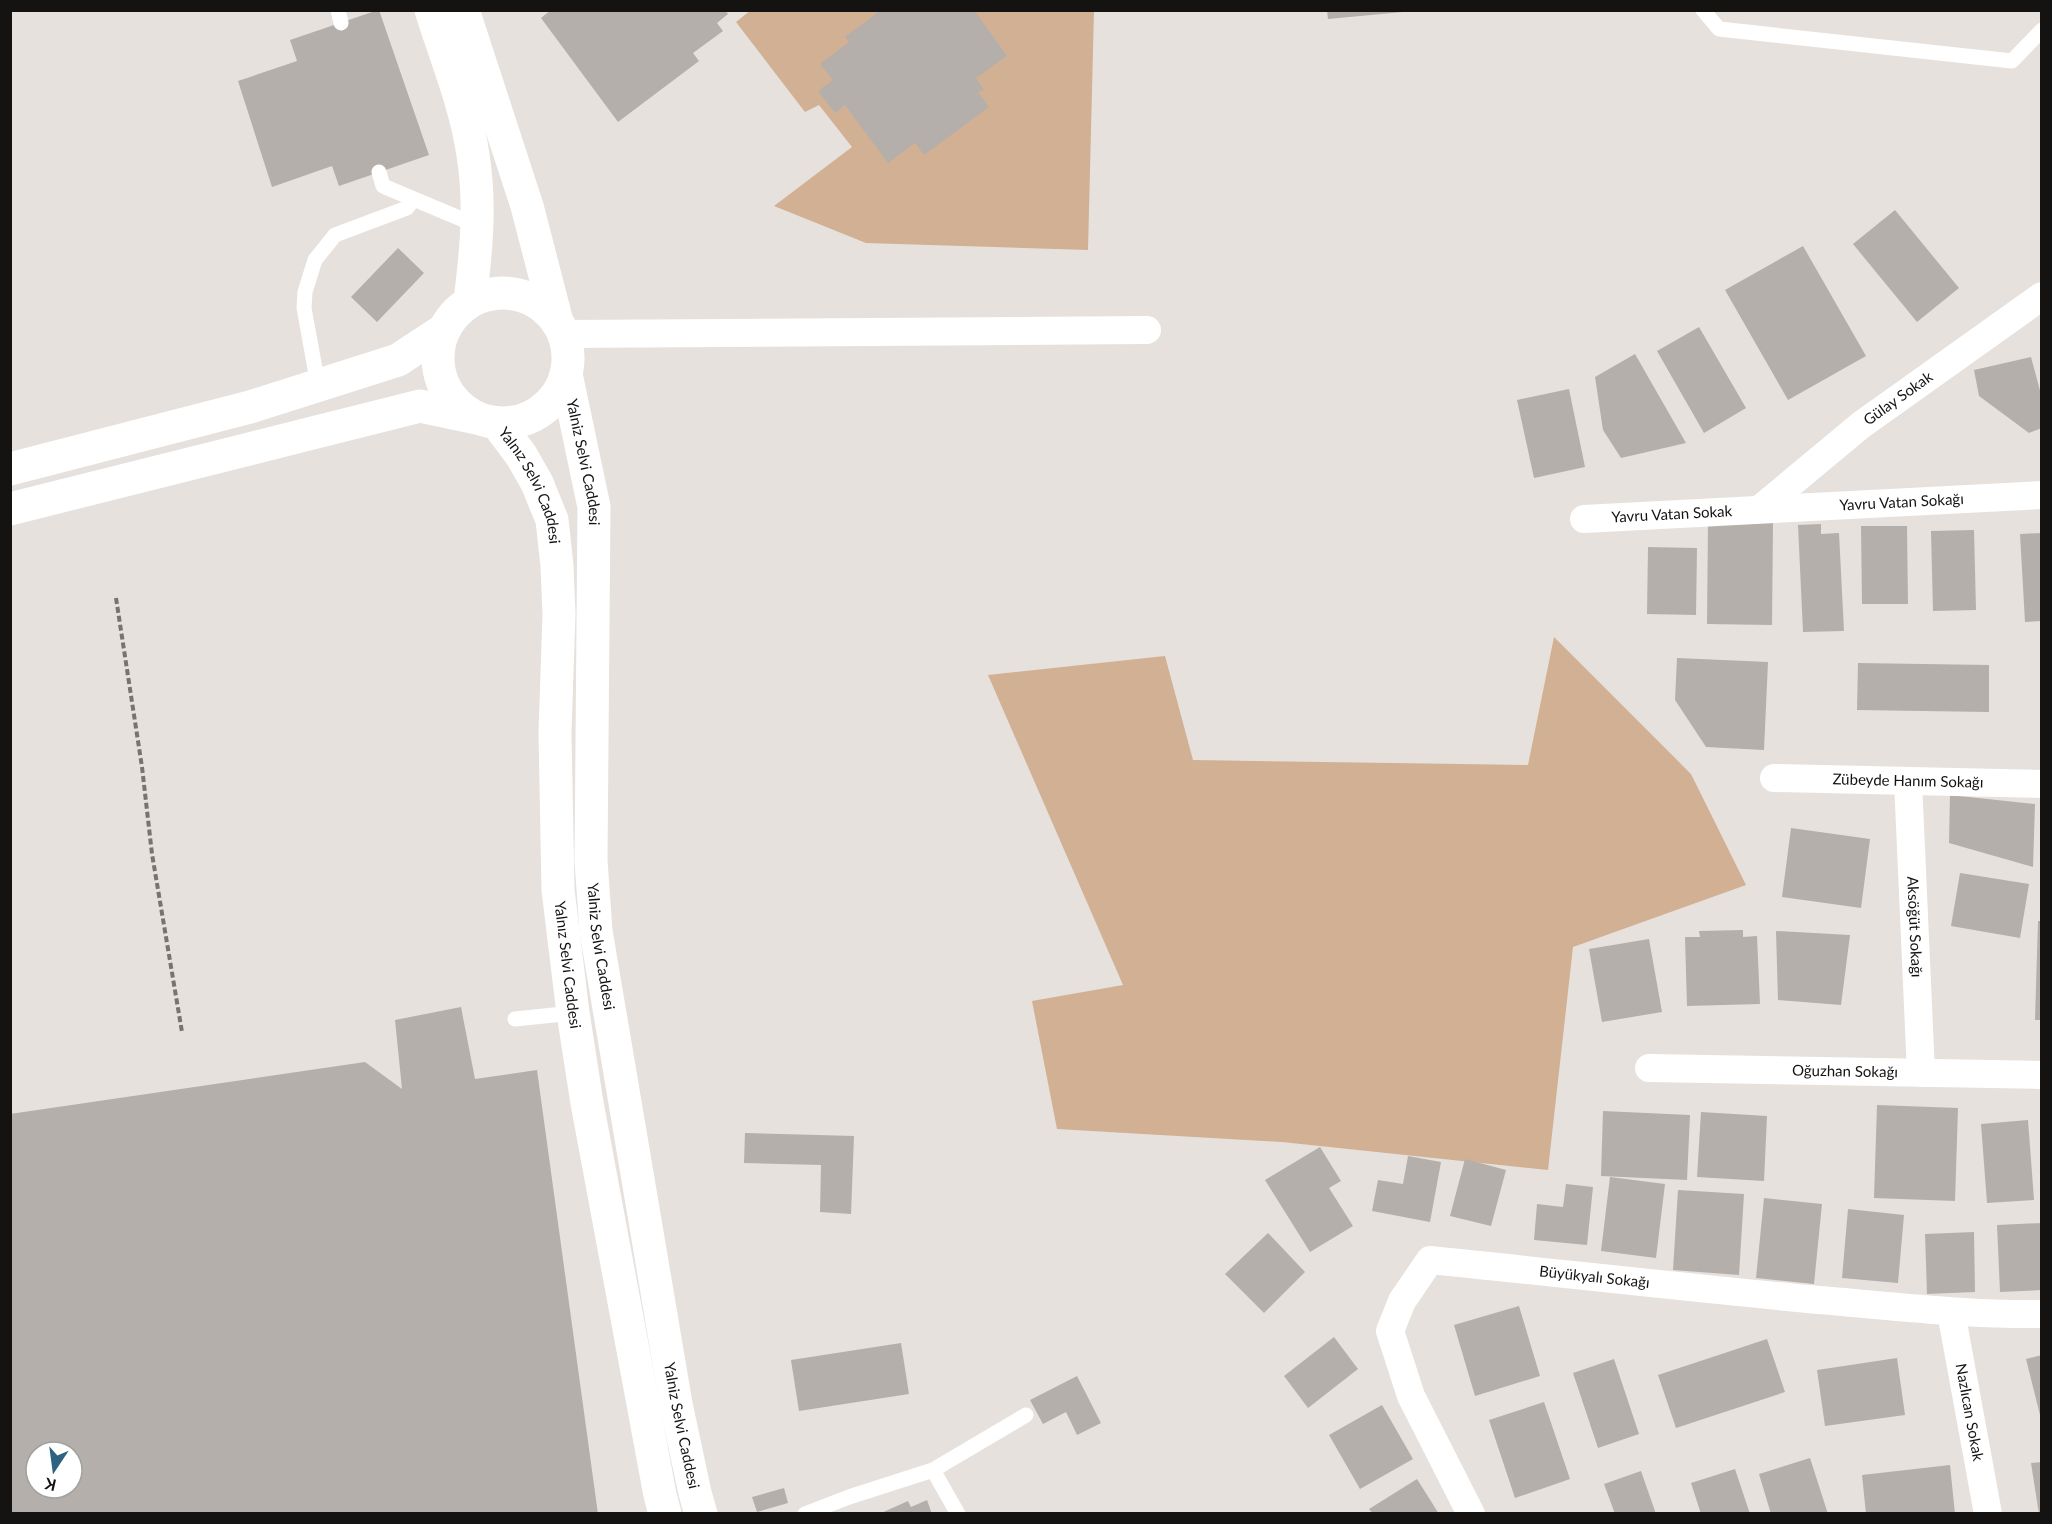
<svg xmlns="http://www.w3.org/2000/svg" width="2052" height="1524" font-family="Lato,sans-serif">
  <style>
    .green { fill: #d1b093 }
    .building { fill: #b4afaa; fill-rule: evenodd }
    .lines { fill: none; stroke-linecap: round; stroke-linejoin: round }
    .path { stroke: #777370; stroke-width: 4; stroke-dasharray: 6 3; stroke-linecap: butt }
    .lane { stroke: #fff; stroke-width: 15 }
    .street { stroke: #fff; stroke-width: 28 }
    .secondary { stroke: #fff; stroke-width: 33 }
    .highway { stroke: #fff; stroke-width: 33 }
    .labels { text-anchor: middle; stroke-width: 6; stroke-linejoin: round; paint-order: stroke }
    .street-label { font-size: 15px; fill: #151312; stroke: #fff }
  </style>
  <rect width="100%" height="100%" fill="#e6e1dc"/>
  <path class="green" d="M 751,10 L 1094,11 L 1088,250 L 866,243 L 774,206 L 852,147 L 819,105 L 805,112 L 736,22 Z
    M 1554,637 L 1691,774 L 1746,885 L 1573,947 L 1548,1170 L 1282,1142 L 1057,1129 L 1032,1001 L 1123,985 L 988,675 L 1165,656 L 1193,760 L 1528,765 Z"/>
  <path class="building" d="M 378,10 L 379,10 L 429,155 L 339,186 L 332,166 L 272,187 L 238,81 L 297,61 L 290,40 Z
    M 551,10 L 725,10 L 728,14 L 717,23 L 723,31 L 693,53 L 699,61 L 618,122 L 541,18 Z
    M 881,10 L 974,10 L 1007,56 L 976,78 L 984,90 L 978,92 L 989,107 L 924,155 L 915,143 L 888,163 L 845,105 L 835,113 L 818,91 L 833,80 L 820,64 L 849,42 L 845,37 Z
    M 1327,10 L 1403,10 L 1403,12 L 1328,19 Z
    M 1895,210 L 1959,288 L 1917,322 L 1853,244 Z
    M 1803,246 L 1866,356 L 1788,400 L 1725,290 Z
    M 398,248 L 424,273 L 377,322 L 351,297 Z
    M 1699,327 L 1746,408 L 1704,433 L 1657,351 Z
    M 1635,354 L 1686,443 L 1621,458 L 1603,430 L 1595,377 Z
    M 2031,357 L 2042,398 L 2042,428 L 2029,433 L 1979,396 L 1974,370 Z
    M 1569,389 L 1585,467 L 1534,478 L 1517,400 Z
    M 1708,523 L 1773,523 L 1772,625 L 1707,624 Z
    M 1821,524 L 1821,534 L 1839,533 L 1844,631 L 1803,632 L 1798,525 Z
    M 1861,526 L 1907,526 L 1908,604 L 1862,604 Z
    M 1974,530 L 1976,610 L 1933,611 L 1931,531 Z
    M 2042,533 L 2042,621 L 2025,622 L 2020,534 Z
    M 1648,547 L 1697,548 L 1696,615 L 1647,614 Z
    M 1677,658 L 1768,662 L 1764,750 L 1706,747 L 1675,700 Z
    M 1858,663 L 1989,665 L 1989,712 L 1857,710 Z
    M 1950,795 L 2035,804 L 2033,867 L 1949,843 Z
    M 1791,828 L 1870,839 L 1861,908 L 1782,897 Z
    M 1960,873 L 2029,884 L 2020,938 L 1951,926 Z
    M 2038,921 L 2042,921 L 2042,1020 L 2035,1020 Z
    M 1743,930 L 1743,937 L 1757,936 L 1760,1004 L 1687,1006 L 1685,937 L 1700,937 L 1699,931 Z
    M 1776,931 L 1850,935 L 1841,1005 L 1778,1000 Z
    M 1649,939 L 1662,1012 L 1602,1022 L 1589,949 Z
    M 461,1007 L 475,1079 L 537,1070 L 598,1514 L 10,1514 L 10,1114 L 365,1062 L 402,1089 L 395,1020 ZM 36,1452 L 72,1452 L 72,1488 L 36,1488 Z
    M 1877,1105 L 1958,1108 L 1955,1201 L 1874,1198 Z
    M 1603,1111 L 1690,1115 L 1687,1180 L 1601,1176 Z
    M 1701,1112 L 1767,1116 L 1764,1181 L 1697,1177 Z
    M 2028,1120 L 2034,1200 L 1987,1203 L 1981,1124 Z
    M 745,1133 L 854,1136 L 851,1214 L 820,1212 L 821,1165 L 744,1163 Z
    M 1320,1147 L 1341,1181 L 1329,1188 L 1353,1226 L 1310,1252 L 1265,1180 Z
    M 1408,1156 L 1441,1162 L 1430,1222 L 1372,1211 L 1378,1180 L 1403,1184 Z
    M 1465,1159 L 1506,1170 L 1491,1226 L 1450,1216 Z
    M 1610,1177 L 1665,1184 L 1656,1258 L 1601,1251 Z
    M 1566,1184 L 1593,1187 L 1587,1245 L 1534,1240 L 1537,1204 L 1563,1207 Z
    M 1678,1190 L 1744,1194 L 1739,1275 L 1673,1270 Z
    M 1764,1198 L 1822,1204 L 1814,1284 L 1756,1278 Z
    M 1848,1209 L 1904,1215 L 1898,1283 L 1842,1278 Z
    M 2042,1223 L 2042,1290 L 2000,1292 L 1997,1225 Z
    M 1974,1232 L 1975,1292 L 1927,1294 L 1925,1234 Z
    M 1268,1233 L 1305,1272 L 1264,1313 L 1225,1274 Z
    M 1519,1306 L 1540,1376 L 1475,1396 L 1454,1325 Z
    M 1334,1337 L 1358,1369 L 1308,1408 L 1284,1376 Z
    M 1767,1339 L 1785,1392 L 1676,1428 L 1658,1375 Z
    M 901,1343 L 909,1394 L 799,1411 L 791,1360 Z
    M 2042,1355 L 2042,1418 L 2041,1419 L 2026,1359 Z
    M 1897,1358 L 1905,1415 L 1825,1426 L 1817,1370 Z
    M 1614,1359 L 1639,1434 L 1598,1448 L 1573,1373 Z
    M 1077,1376 L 1101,1423 L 1077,1435 L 1066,1412 L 1043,1424 L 1030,1400 Z
    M 1544,1402 L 1570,1479 L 1515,1498 L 1489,1420 Z
    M 1382,1405 L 1413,1459 L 1360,1489 L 1329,1435 Z
    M 1810,1458 L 1828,1514 L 1771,1514 L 1759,1474 Z
    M 2042,1462 L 2042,1514 L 2039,1514 L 2031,1463 Z
    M 1950,1465 L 1955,1514 L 1866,1514 L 1862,1475 Z
    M 1735,1469 L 1750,1514 L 1701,1514 L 1691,1483 Z
    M 1641,1471 L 1656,1514 L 1615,1514 L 1604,1484 Z
    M 1417,1479 L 1439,1514 L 1373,1514 L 1369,1509 Z
    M 784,1488 L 788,1503 L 757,1512 L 752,1497 Z
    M 927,1500 L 932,1514 L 879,1514 L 908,1501 L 911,1507 Z"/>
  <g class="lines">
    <path class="path" d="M 116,598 L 142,767 L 152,854 L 182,1032"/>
    <path class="lane" d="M 338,10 L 341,23
      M 1703,10 L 1719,29 L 2012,61 L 2042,30
      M 379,172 L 383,186 L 478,226
      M 318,385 L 304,308 L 305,292 L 315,260 L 335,235 L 407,208 L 414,199
      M 515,1019 L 573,1013
      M 933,1470 L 958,1514
      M 805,1514 L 849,1497 L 933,1470 L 1026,1415"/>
    <g class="street">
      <path d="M 564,334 L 1147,330"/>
      <path id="s1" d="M 1760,509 L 1861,425 L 2042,296"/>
      <path id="s2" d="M 1584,519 L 2042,495"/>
      <path id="s3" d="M 1774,778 L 2042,784"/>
      <path id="s4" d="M 1908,781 L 1921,1073"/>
      <path id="s5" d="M 1649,1068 L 2042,1075"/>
      <path id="s6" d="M 1951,1312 L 1988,1514"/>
      <path id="s7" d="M 1471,1514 L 1411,1396 L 1390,1331 L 1402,1301 L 1430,1260 C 1559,1273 1689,1288 1819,1300 C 1893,1306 1967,1315 2042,1314"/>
    </g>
    <g class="secondary">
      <path d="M 431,10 C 446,58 466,106 473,155 C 481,205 476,253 470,301"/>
      <path d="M 463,10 L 527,206 L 557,322"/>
      <circle cx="503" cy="358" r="65"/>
      <path id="s8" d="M 566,374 L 594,507 L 591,861 L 596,931 L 676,1404 L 695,1493 L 701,1514"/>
      <path id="s9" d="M 497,423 L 521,455 L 537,483 L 552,520 L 557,566 L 559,614 L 555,732 L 558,890 L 573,1013 L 587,1103 L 660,1495 L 665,1514"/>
    </g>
    <path class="highway" d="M 10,469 L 250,407 L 398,360 L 445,329
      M 10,509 L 420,406 L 477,418"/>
  </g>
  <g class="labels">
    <g class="street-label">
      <text dy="5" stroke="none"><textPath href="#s1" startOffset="177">Gülay Sokak</textPath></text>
      <text dy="5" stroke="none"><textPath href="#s8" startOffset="90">Yalniz Selvi Caddesi</textPath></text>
      <text dy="5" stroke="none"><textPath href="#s9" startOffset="72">Yalnız Selvi Caddesi</textPath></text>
      <text dy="5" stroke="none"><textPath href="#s2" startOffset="318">Yavru Vatan Sokağı</textPath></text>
      <text dy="5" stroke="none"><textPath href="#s2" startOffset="88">Yavru Vatan Sokak</textPath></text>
      <text dy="5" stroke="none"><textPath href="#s3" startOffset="134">Zübeyde Hanım Sokağı</textPath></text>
      <text dy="5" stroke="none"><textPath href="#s4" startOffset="146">Aksöğüt Sokağı</textPath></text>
      <text dy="5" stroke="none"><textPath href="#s8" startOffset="576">Yalniz Selvi Caddesi</textPath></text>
      <text dy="5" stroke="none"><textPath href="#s9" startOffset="558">Yalnız Selvi Caddesi</textPath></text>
      <text dy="5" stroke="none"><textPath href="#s5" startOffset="196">Oğuzhan Sokağı</textPath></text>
      <text dy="5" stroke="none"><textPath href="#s7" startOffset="448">Büyükyalı Sokağı</textPath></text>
      <text dy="5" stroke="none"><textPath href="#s6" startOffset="102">Nazlıcan Sokak</textPath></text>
      <text dy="5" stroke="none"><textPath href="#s8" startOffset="1062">Yalniz Selvi Caddesi</textPath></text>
    </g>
  </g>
  <rect width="2052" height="1524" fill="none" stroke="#151312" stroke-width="24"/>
  <g transform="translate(54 1470) rotate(193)"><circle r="28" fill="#ffffff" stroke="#a1a1a0" stroke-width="1.5"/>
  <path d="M0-4.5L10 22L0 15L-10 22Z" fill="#2f627f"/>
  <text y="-9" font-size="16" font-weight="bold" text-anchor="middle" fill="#151312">K</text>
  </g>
</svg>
